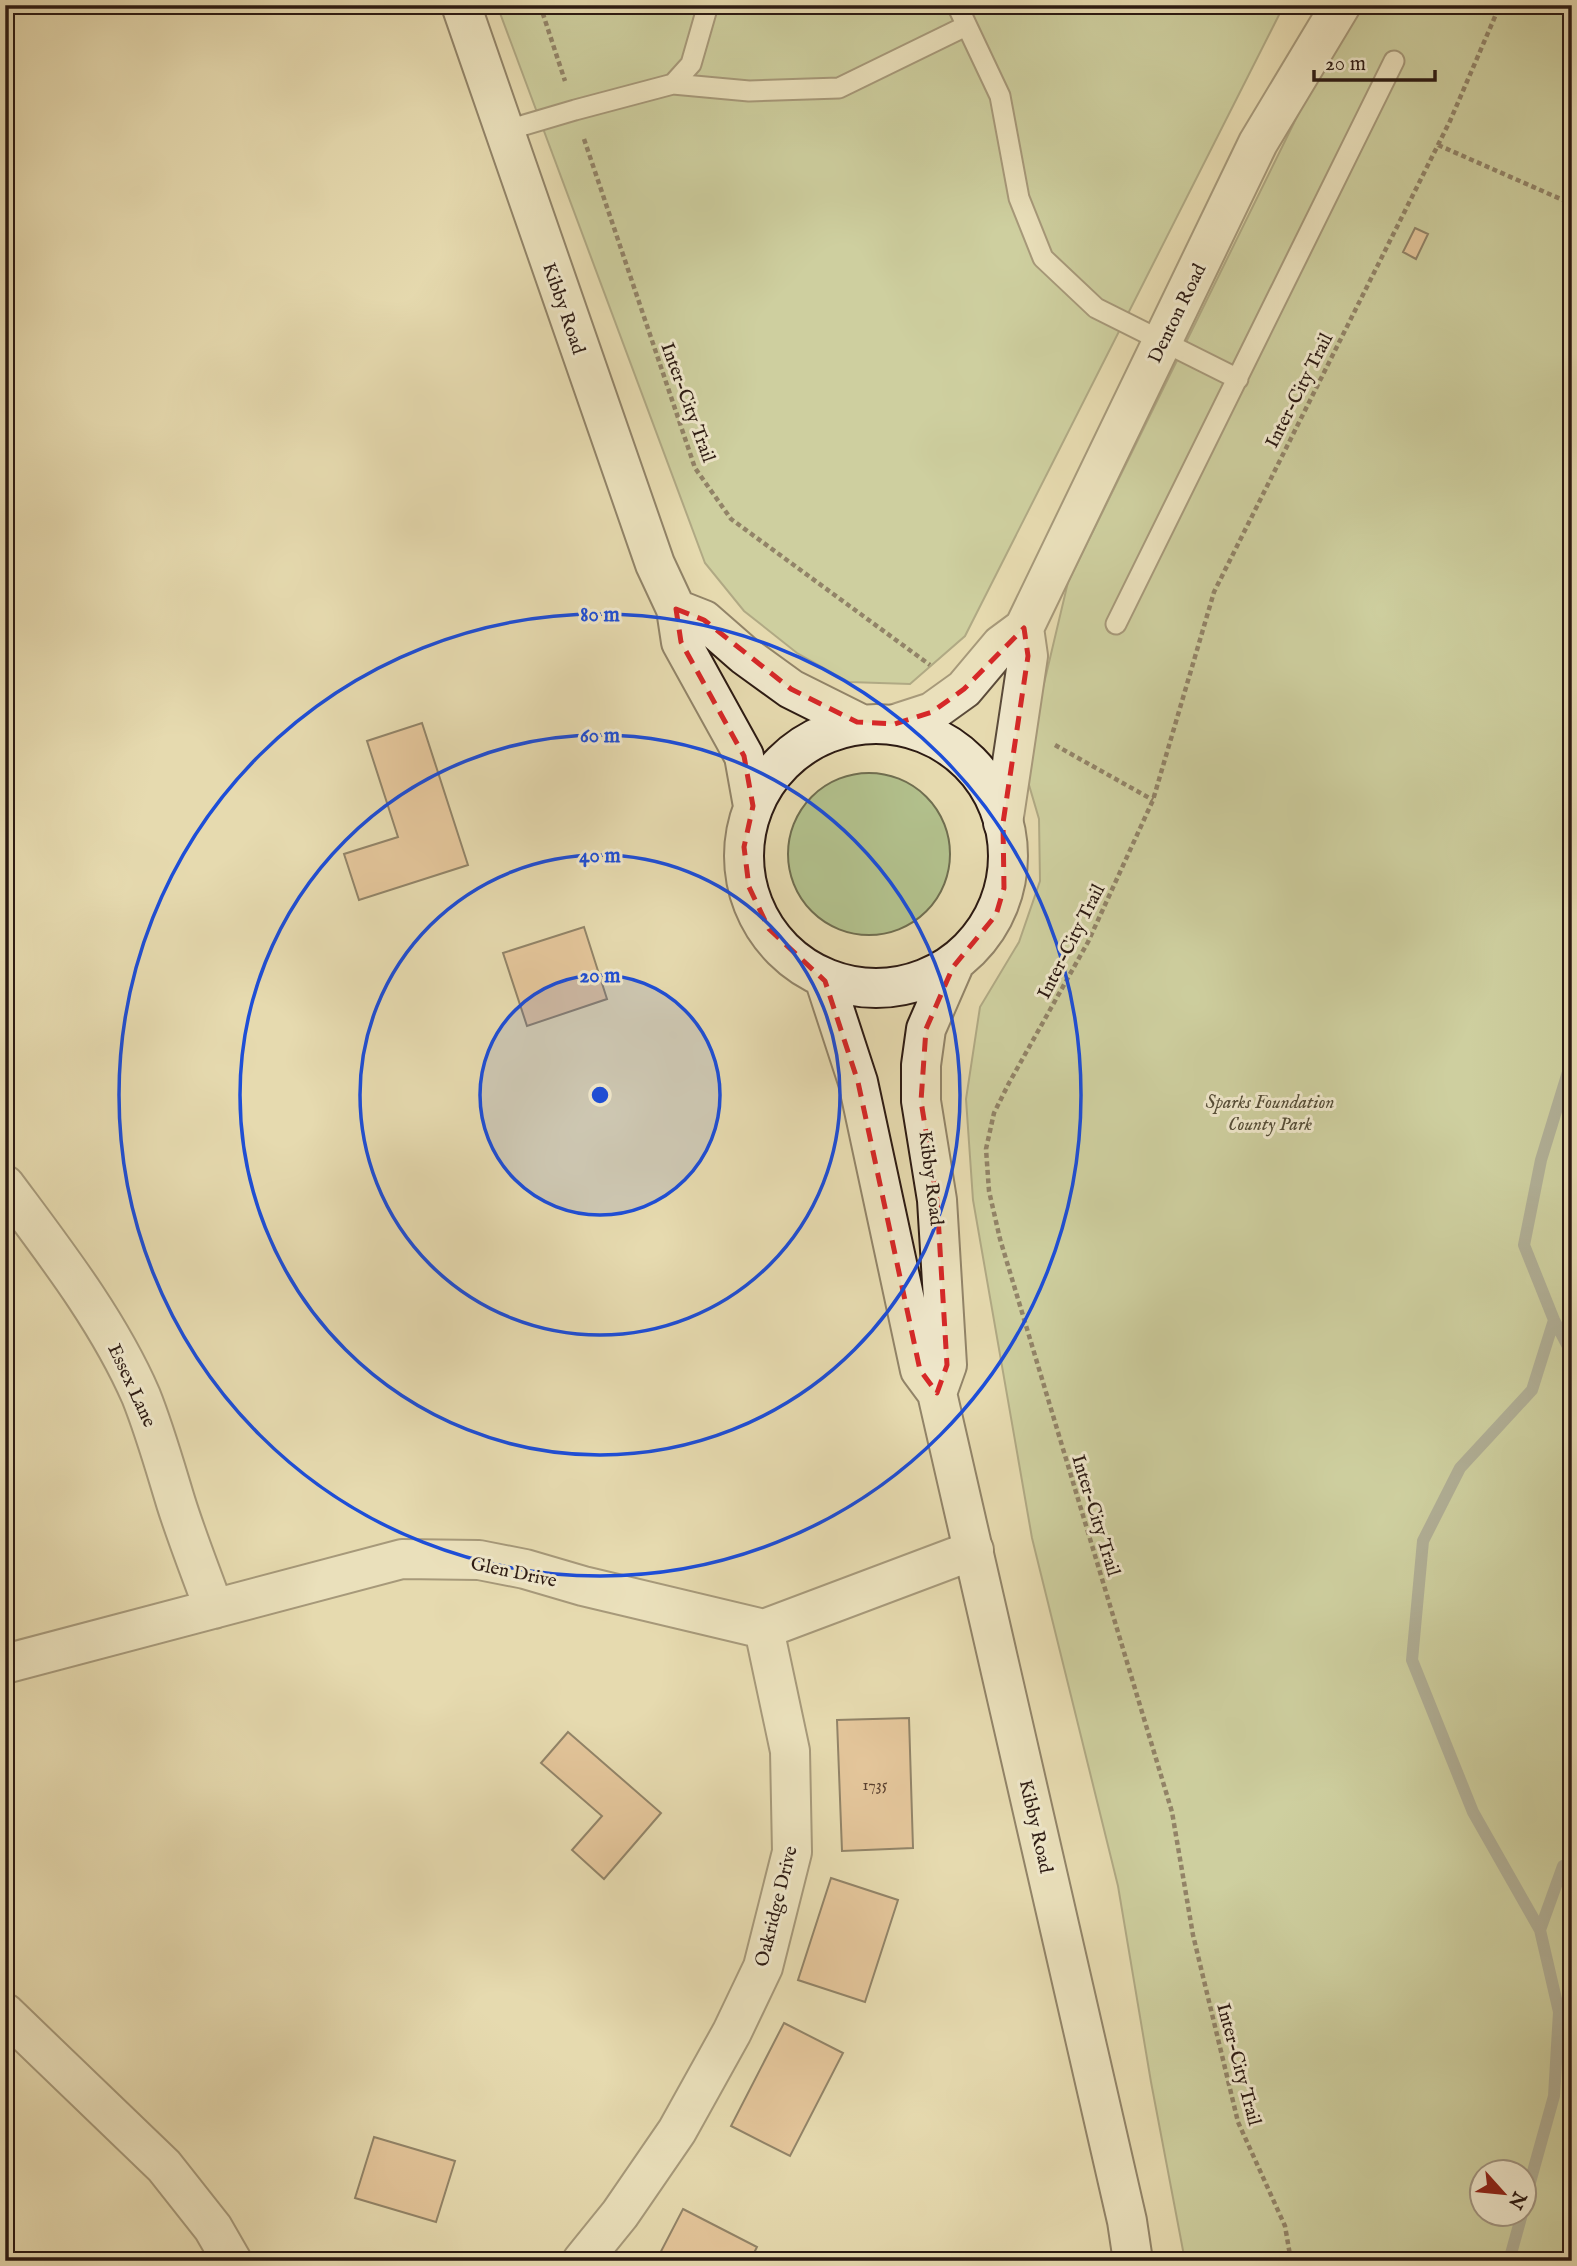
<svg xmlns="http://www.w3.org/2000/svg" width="1577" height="2266" font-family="'IM FELL English',serif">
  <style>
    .green { fill: #b2c08c; stroke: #706e50; stroke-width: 2; fill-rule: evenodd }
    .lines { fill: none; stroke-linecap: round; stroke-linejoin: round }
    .stream { stroke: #6f7975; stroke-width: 12 }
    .building { fill: #e2ae83; stroke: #2d1b13; stroke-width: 2 }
    .service-casing { stroke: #5b4b3a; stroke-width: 23 }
    .minor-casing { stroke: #5b4b3a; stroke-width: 42 }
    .secondary-casing { stroke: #2d1b13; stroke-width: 42 }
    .path { stroke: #2d1b13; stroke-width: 4.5; stroke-dasharray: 5 3.5; stroke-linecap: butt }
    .service { stroke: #efe7cb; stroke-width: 19 }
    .minor { stroke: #efe7cb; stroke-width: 38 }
    .secondary { stroke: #efe7cb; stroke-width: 38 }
    .marked { fill: none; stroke: #d62828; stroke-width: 5; stroke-dasharray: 14 9; stroke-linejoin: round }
    .ring { fill: none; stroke: #1d4ed8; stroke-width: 3.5 }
    .labels { text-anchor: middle; stroke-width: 6; stroke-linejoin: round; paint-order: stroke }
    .number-label { font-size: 16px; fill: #5a402f }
    .street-label { font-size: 19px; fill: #2d1b13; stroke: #efe7cb }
    .park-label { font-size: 19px; font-style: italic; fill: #554d37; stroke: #efe7cb }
    .centre { fill: #1d4ed8; stroke: #efe7cb; stroke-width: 3.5 }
    .ring-label { font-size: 21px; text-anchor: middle; font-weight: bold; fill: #1d4ed8; stroke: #efe7cb; stroke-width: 6; stroke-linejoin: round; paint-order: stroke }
  </style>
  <rect width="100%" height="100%" fill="#e6daaf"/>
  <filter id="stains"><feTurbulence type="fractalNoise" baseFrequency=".00286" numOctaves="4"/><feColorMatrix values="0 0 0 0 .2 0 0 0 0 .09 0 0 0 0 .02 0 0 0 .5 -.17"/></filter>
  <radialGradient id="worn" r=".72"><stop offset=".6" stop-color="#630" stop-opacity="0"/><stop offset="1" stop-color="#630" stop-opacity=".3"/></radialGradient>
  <path class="green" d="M 497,5 L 1284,5 L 965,636 L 910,684 L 849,682 L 797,653 L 744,611 L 705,563 Z
    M 1352,5 L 1572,5 L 1572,2261 L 1185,2261 L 1151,2082 L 1118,1886 L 1032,1538 L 973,1200 L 966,1099 L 980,1007 L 1019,942 L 1040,881 L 1039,819 L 1024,768 L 1068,582 ZM 1482,2172 L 1524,2172 L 1524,2214 L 1482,2214 Z
    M788 854a81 81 0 1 1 162 0a81 81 0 1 1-162 0Z"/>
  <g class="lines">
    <path class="stream" d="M 1554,1320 L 1572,1354
      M 1540,1930 L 1563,1866 L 1572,1863
      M 1524,2204 L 1554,2096 L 1559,2012 L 1540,1930 L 1473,1812 L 1412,1660 L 1423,1541 L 1460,1468 L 1532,1390 L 1554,1320 L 1524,1245 L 1541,1160 L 1572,1059
      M 1509,2261 L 1522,2214"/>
  </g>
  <path class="building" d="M 1415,228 L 1428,234 L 1416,259 L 1403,252 Z
    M 422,723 L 468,865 L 359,900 L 344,854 L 398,837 L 367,741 Z
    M 584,927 L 607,999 L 527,1026 L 503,953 Z
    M 909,1718 L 913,1848 L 842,1851 L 837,1720 Z
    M 568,1732 L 661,1813 L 604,1879 L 572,1850 L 602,1816 L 541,1763 Z
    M 831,1878 L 898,1900 L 865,2002 L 798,1980 Z
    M 784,2023 L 843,2053 L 790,2156 L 731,2126 Z
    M 374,2137 L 455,2161 L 436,2222 L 355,2198 Z
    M 683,2209 L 757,2247 L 750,2261 L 656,2261 Z"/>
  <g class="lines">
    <g class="service-casing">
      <path id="service" d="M 957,5 L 1000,96 L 1019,198 L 1043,258 L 1096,308 L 1238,379
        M 673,84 L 691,64 L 708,5
        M 504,131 L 575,110 L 673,84 L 749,91 L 839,88 L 966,26
        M 1116,624 L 1394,61"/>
    </g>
    <g class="minor-casing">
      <path id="minor" d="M 895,724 L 932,712 L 964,689 L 1001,645 L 1024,628 L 1258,143 L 1341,5
        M 1003,823 L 1028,656 L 1024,628
        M 5,1185 C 54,1251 108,1320 141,1396 C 155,1431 165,1467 176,1503 C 187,1538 201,1573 214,1609
        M 5,1664 L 402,1559 L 479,1560 L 525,1569 L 583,1586 L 764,1629 L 974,1550
        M 5,2013 L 164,2166 L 213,2228 L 232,2261
        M 582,2261 L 620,2214 L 677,2131 L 732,2032 L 763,1967 L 792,1852 L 790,1751 L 764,1629"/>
    </g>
    <g class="secondary-casing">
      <path id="secondary" d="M 461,5 L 655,564 L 676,609 L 681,642 L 744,756 L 753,806
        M 676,609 L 704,620 L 744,655 L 791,689 L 857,722
        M744 856a132 132 0 1 1 264 0a132 132 0 1 1-264 0Z
        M 825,981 L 858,1082 L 920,1370 L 937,1393 L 1127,2221 L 1133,2261
        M 937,1393 L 947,1365 L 937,1200 L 921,1101 L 921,1065 L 926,1029 L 953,967"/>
    </g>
    <path class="path" d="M 540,5 L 565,81
      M 584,139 L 695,468 L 731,519 L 930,665
      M 1438,145 L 1572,204
      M 1055,745 L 1153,800
      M 1291,2261 L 1285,2226 L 1238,2122 L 1193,1935 L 1172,1812 L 1000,1239 L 989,1191 L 986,1149 L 994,1113 L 1009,1083 L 1088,942 L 1153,800 L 1214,592 L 1450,121 L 1500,5"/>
    <use href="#service" class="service"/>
    <use href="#minor" class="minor"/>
    <use href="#secondary" class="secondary"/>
  </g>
  <path d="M0 0H1577V2266H0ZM 676,609 L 704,620 L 791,689 L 857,722 L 895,724 L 932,712 L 964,689 L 1024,628 L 1028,656 L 1003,823 L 1004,888 L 996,915 L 953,967 L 926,1029 L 921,1101 L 937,1200 L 947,1365 L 937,1393 L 920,1370 L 858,1082 L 825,981 L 769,929 L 749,887 L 744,847 L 753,806 L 744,756 L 681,642 Z" fill="#e6daaf" fill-opacity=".55" fill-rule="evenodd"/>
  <path class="marked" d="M 676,609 L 704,620 L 791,689 L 857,722 L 895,724 L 932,712 L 964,689 L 1024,628 L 1028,656 L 1003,823 L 1004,888 L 996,915 L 953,967 L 926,1029 L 921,1101 L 937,1200 L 947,1365 L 937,1393 L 920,1370 L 858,1082 L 825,981 L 769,929 L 749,887 L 744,847 L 753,806 L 744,756 L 681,642 Z"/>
  <circle cx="600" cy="1095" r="120" fill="#1d4ed8" fill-opacity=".12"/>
  <g class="ring">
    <circle cx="600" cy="1095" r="120"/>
    <circle cx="600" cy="1095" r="240"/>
    <circle cx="600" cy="1095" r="360"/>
    <circle cx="600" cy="1095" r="481"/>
  </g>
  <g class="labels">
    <g class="number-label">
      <text x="875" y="1790">1735</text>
    </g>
    <g class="street-label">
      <text transform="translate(565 308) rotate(71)" y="7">Kibby Road</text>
      <text transform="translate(1176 313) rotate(-64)" y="7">Denton Road</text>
      <text transform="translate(1298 390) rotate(-63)" y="7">Inter-City Trail</text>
      <text transform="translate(689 402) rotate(70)" y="7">Inter-City Trail</text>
      <text transform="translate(1070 941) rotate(-63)" y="7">Inter-City Trail</text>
      <text transform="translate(932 1178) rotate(83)" y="7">Kibby Road</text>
      <text transform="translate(133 1385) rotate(65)" y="7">Essex Lane</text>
      <text transform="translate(1097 1515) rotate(73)" y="7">Inter-City Trail</text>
      <text transform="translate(514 1571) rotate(12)" y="7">Glen Drive</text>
      <text transform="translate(1037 1826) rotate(77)" y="7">Kibby Road</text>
      <text transform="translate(775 1906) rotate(-76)" y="7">Oakridge Drive</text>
      <text transform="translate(1240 2064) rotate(75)" y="7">Inter-City Trail</text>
    </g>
    <g class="park-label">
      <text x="1270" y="1108">Sparks Foundation<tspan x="1270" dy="22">County Park</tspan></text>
    </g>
  </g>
  <circle cx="600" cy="1095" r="10" class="centre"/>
  <g class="ring-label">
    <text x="600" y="621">80 m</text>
    <text x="600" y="742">60 m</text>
    <text x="600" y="862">40 m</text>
    <text x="600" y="982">20 m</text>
  </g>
  <rect width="1577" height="2266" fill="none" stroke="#e6daaf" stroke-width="28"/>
  <rect x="7" y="7" width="1563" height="2252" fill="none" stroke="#2d1b13" stroke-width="3.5"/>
  <rect x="14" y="14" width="1549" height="2238" fill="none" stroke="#2d1b13" stroke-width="2"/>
  <g transform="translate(1503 2193) rotate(117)"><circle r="33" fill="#efe7cb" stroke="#a19581" stroke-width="2"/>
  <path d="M0-5L12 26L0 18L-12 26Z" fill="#8f2418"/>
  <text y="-10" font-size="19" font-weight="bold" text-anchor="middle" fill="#2d1b13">N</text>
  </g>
  <path d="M1314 70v10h121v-10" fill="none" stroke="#2d1b13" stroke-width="3.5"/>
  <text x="1325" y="70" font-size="21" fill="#2d1b13" stroke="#efe7cb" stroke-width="5" paint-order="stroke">20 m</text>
  <rect width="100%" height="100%" filter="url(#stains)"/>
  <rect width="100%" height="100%" fill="url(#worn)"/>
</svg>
